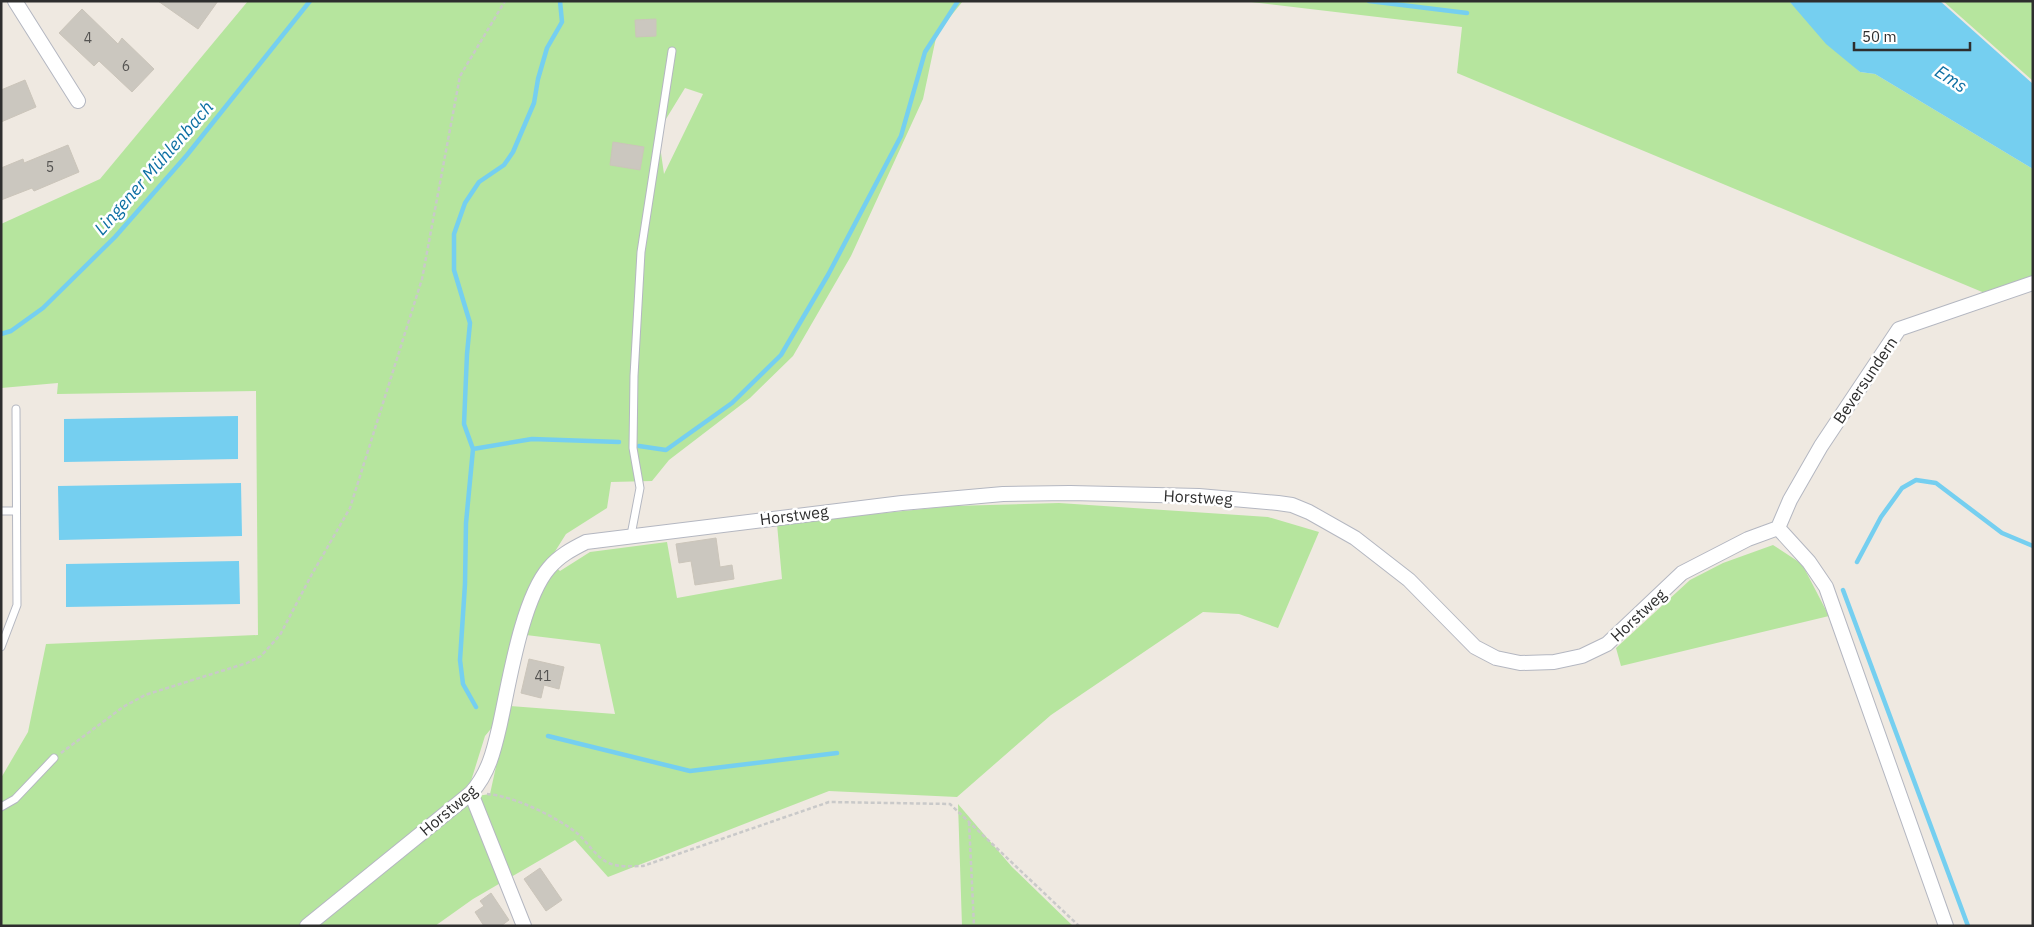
<svg xmlns="http://www.w3.org/2000/svg" width="2034" height="927" font-family="'IBM Plex Sans',sans-serif">
  <style>
    .green { fill: #b6e59e; fill-rule: evenodd }
    .water { fill: #75cff0 }
    .lines { fill: none; stroke-linecap: round; stroke-linejoin: round }
    .stream { stroke: #75cff0; stroke-width: 4.5 }
    .building { fill: #cbc7bf; stroke: #cbc5ba }
    .service-casing { stroke: #b4b7c1; stroke-width: 9 }
    .minor-casing { stroke: #b4b7c1; stroke-width: 16 }
    .path { stroke: #c9c9c9; stroke-width: 2.5; stroke-dasharray: 4 2.5; stroke-linecap: butt }
    .service { stroke: #fff; stroke-width: 7 }
    .minor { stroke: #fff; stroke-width: 14 }
    .labels { text-anchor: middle; stroke-width: 5; stroke-linejoin: round; paint-order: stroke }
    .number-label { font-size: 14px; fill: #555452 }
    .street-label { font-size: 16px; fill: #2e2e2e; stroke: #fff }
    .water-label { font-size: 18px; font-style: italic; fill: #0d6fa3; stroke: #fff }
  </style>
  <rect width="100%" height="100%" fill="#efe9e1"/>
  <path class="green" d="M 248,1 L 963,1 L 937,33 L 923,99 L 851,256 L 793,356 L 750,398 L 669,460 L 652,481 L 611,482 L 607,508 L 566,534 L 549,561 L 560,571 L 590,552 L 667,542 L 677,598 L 782,579 L 777,524 L 952,506 L 1059,503 L 1268,517 L 1319,532 L 1278,628 L 1239,614 L 1203,612 L 1051,715 L 957,797 L 829,791 L 608,877 L 575,840 L 473,899 L 435,926 L 315,926 L 471,797 L 490,794 L 509,707 L 485,736 L 471,781 L 460,794 L 298,926 L 1,926 L 1,778 L 28,732 L 46,644 L 258,635 L 256,391 L 57,394 L 58,383 L 1,388 L 1,224 L 100,179 ZM 685,88 L 703,94 L 664,174 L 658,132 ZM 526,635 L 600,644 L 615,714 L 510,706 Z
    M 1243,1 L 1789,1 L 1860,72 L 1875,74 L 2033,169 L 2033,276 L 1987,294 L 1457,73 L 1462,27 Z
    M 1943,1 L 2033,1 L 2033,81 Z
    M 1773,545 L 1802,564 L 1829,616 L 1621,666 L 1616,648 L 1690,580 L 1723,563 Z
    M 958,804 L 1012,867 L 1073,926 L 962,926 Z"/>
  <path class="water" d="M 1789,1 L 1940,1 L 2033,84 L 2033,169 L 1875,74 L 1860,72 L 1826,44 Z
    M 238,416 L 238,459 L 64,462 L 64,419 Z
    M 241,483 L 242,536 L 59,540 L 58,486 Z
    M 239,561 L 240,604 L 66,607 L 66,564 Z"/>
  <g class="lines">
    <path class="stream" d="M 1369,1 L 1467,13
      M 1,334 L 11,331 L 43,308 L 115,237 L 187,155 L 310,1
      M 639,446 L 666,450 L 732,403 L 781,355 L 828,275 L 901,136 L 925,52 L 958,1
      M 473,449 L 532,439 L 619,442
      M 1857,562 L 1881,517 L 1902,488 L 1916,480 L 1936,483 L 2002,533 L 2033,546
      M 1843,590 L 1968,926
      M 476,707 L 463,684 L 460,660 L 465,584 L 466,523 L 473,449 L 464,424 L 467,354 L 470,323 L 454,270 L 454,234 L 465,203 L 479,182 L 504,165 L 513,152 L 534,103 L 538,79 L 547,48 L 562,22 L 560,1
      M 548,736 L 690,771 L 837,753"/>
  </g>
  <path class="building" d="M 158,1 L 218,1 L 198,29 Z
    M 82,9 L 118,44 L 122,38 L 154,69 L 132,92 L 99,61 L 94,66 L 59,33 Z
    M 656,19 L 656,36 L 636,37 L 635,20 Z
    M 25,80 L 36,107 L 1,122 L 1,90 Z
    M 613,142 L 644,147 L 640,170 L 610,165 Z
    M 68,145 L 79,172 L 34,191 L 32,188 L 1,200 L 1,168 L 23,159 L 24,163 Z
    M 716,538 L 720,567 L 732,565 L 734,579 L 695,585 L 691,561 L 679,563 L 676,544 Z
    M 529,659 L 564,667 L 559,689 L 544,685 L 541,698 L 521,693 Z
    M 540,868 L 562,900 L 546,911 L 524,879 Z
    M 491,893 L 509,920 L 501,926 L 484,926 L 475,912 L 484,906 L 480,901 Z"/>
  <g class="lines">
    <g class="service-casing">
      <path id="service" d="M 1,511 L 15,511
        M 631,535 L 640,488 L 633,448 L 634,376 L 641,252 L 672,51
        M 1,647 L 17,605 L 16,409
        M 1,807 L 15,799 L 54,758"/>
    </g>
    <g class="minor-casing">
      <path id="minor" d="M 15,1 L 78,101
        M 1778,528 L 1790,500 L 1821,446 L 1899,329 L 2033,283
        M 471,793 L 524,926
        M 307,926 L 471,793 C 489,773 494,750 500,724 C 509,683 522,599 549,568 C 559,556 572,549 586,542 L 902,503 L 1003,494 L 1070,493 L 1199,496 L 1278,503 L 1292,505 L 1309,512 L 1355,538 L 1409,580 L 1475,647 L 1496,658 L 1520,663 L 1554,662 L 1582,656 L 1607,644 L 1682,573 L 1748,539 L 1778,528 L 1809,562 L 1826,587 L 1946,926"/>
    </g>
    <path class="path" d="M 61,753 L 123,707 L 145,695 L 247,663 L 261,656 L 280,635 L 312,574 L 350,508 L 422,279 L 460,76 L 505,1
      M 487,794 C 514,796 557,817 578,834 C 587,842 595,855 605,861 C 616,868 631,866 643,866 L 829,802 L 950,804 L 1079,926
      M 969,822 L 974,926"/>
    <use href="#service" class="service"/>
    <use href="#minor" class="minor"/>
  </g>
  <g class="labels">
    <g class="number-label">
      <text x="88" y="43">4</text>
      <text x="126" y="71">6</text>
      <text x="50" y="172">5</text>
      <text x="543" y="681">41</text>
    </g>
    <g class="street-label">
      <text transform="translate(1865 380) rotate(-56)" y="6">Beversundern</text>
      <text transform="translate(1198 497) rotate(3)" y="6">Horstweg</text>
      <text transform="translate(794 515) rotate(-7)" y="6">Horstweg</text>
      <text transform="translate(1638 615) rotate(-43)" y="6">Horstweg</text>
      <text transform="translate(448 810) rotate(-40)" y="6">Horstweg</text>
    </g>
    <g class="water-label">
      <text transform="translate(1951 79) rotate(33)" y="6">Ems</text>
      <text transform="translate(154 168) rotate(-49)" y="6">Lingener Mühlenbach</text>
    </g>
  </g>
  <rect width="2034" height="927" fill="none" stroke="#2e2e2e" stroke-width="5"/>
  <path d="M1854 42v8h116v-8" fill="none" stroke="#2e2e2e" stroke-width="2.5"/>
  <text x="1862" y="42" font-size="15" fill="#2e2e2e" stroke="#ffffff" stroke-width="4" paint-order="stroke">50 m</text>
</svg>
